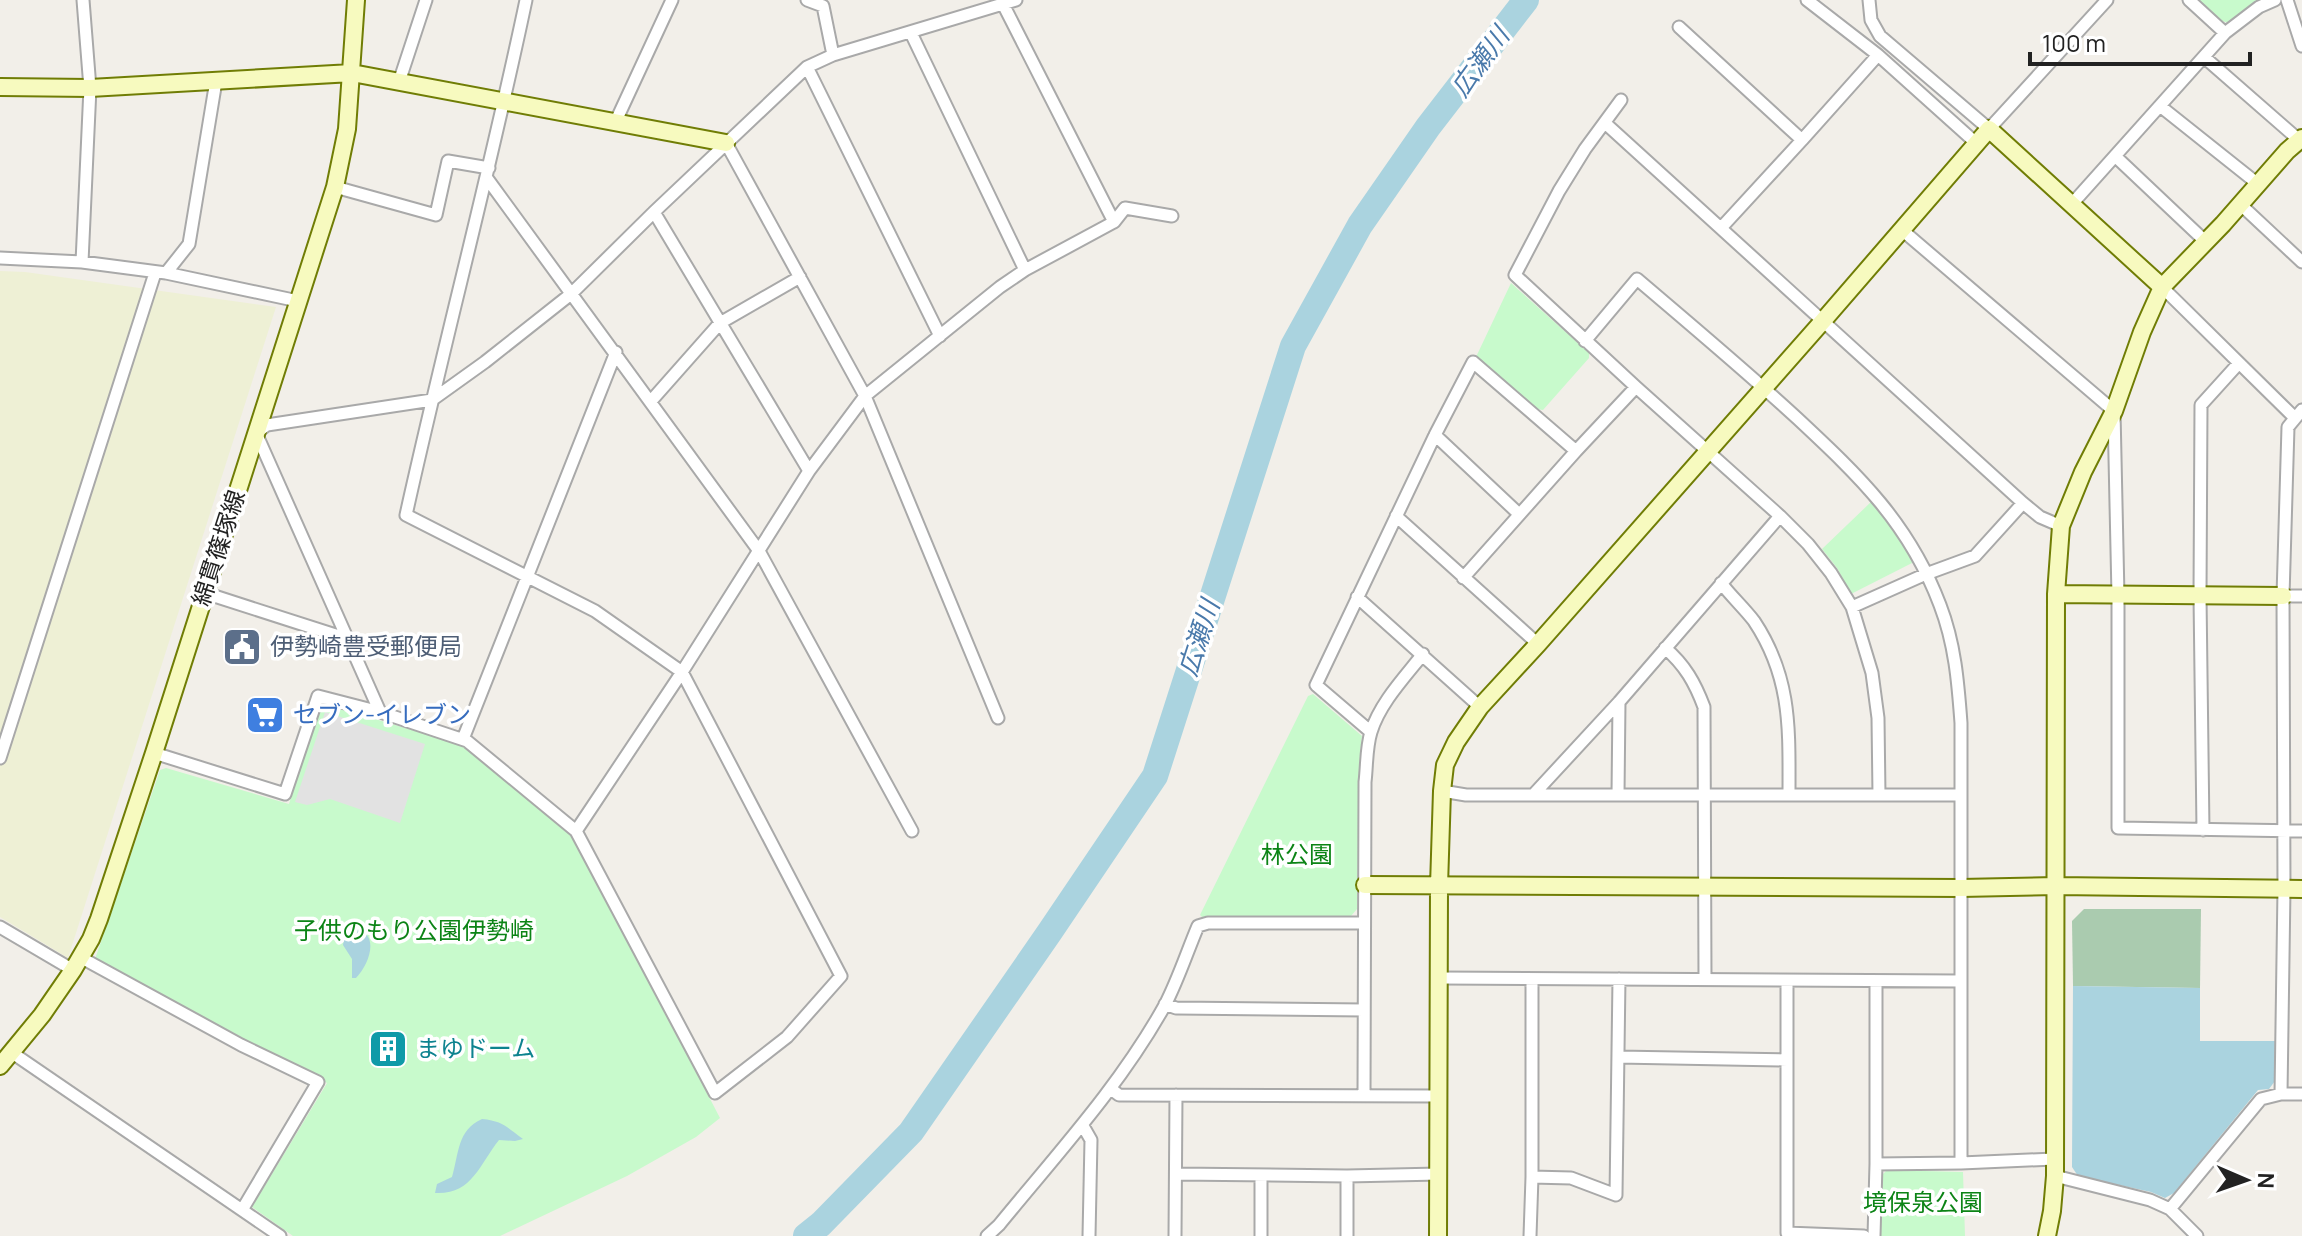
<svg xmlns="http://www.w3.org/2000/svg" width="2302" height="1236" font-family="Manrope,'Noto Sans JP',sans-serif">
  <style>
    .farmland { fill: #eef0d5 }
    .cemetery { fill: #aacbaf }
    .park { fill: #c8facc }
    .parking { fill: #e2e2e2 }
    .water { fill: #aad3df }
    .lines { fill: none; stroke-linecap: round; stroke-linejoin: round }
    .river { stroke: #aad3df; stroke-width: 26 }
    .street-casing { stroke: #a9a9a9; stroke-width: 15 }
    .secondary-casing { stroke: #707d05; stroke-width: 20 }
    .street { stroke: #fff; stroke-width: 11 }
    .secondary { stroke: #f7fabf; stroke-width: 16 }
    .labels { text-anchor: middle; stroke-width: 7; stroke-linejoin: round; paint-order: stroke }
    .street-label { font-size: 24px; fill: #222; stroke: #fff }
    .service-label { font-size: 24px; fill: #4e5e75; stroke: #fff; text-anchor: start }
    .shop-label { font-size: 24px; fill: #366cbe; stroke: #fff; text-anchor: start }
    .park-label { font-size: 24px; fill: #0c8416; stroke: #fff }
    .culture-label { font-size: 24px; fill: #0d838f; stroke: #fff; text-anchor: start }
    .water-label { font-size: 26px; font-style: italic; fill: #4a7aab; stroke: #fff }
  </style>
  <rect width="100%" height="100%" fill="#f2efe9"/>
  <path class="farmland" d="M 0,271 L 25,272 L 276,307 L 68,958 L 0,917 Z"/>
  <path class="cemetery" d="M 2084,909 L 2201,909 L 2200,988 L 2073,986 L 2072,921 Z"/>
  <path class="park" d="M 2195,0 L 2260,0 L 2229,23 L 2218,20 Z
    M 1511,283 L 1589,353 L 1589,358 L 1543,410 L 1537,409 L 1476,357 Z
    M 1872,501 L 1901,540 L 1914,562 L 1851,594 L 1837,568 L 1822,549 Z
    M 1313,694 L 1362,736 L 1360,754 L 1357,909 L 1351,916 L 1202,917 L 1200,915 L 1308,696 Z
    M 322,703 L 465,746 L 574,838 L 720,1118 L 696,1137 L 627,1176 L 500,1236 L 293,1236 L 252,1207 L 327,1083 L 95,959 L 160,770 L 166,768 L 289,804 Z
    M 1887,1170 L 1963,1172 L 1965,1236 L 1880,1236 L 1880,1177 Z"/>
  <path class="parking" d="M 325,712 L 425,744 L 400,823 L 330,799 L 307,805 L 295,802 Z"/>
  <path class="water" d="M 353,928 C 381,932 370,963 356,978 L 352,978 L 352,959 L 343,945 L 345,932 Z
    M 2073,986 L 2200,988 L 2200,1041 L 2276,1041 L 2275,1081 L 2269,1089 L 2258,1090 L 2174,1193 L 2165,1198 L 2151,1192 L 2078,1176 L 2072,1167 Z
    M 482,1119 C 504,1121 507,1128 523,1139 L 515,1141 L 499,1140 C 479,1165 472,1195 435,1193 L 437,1184 L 452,1177 C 459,1154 457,1130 482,1119 Z"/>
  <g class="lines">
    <path class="river" d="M 806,1236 L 821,1224 L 911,1132 L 1049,933 L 1155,776 L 1293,346 L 1360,225 L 1428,127 L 1526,0"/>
    <g class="street-casing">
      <path id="street" d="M 526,0 C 490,172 444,343 406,515 L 595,611 L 682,672 L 841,976 L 787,1037 L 715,1093 L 576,831 L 467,741 L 380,712 L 256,433 L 267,425 L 432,400 L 485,362 L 571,294 L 654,212 L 807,67 L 833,55 L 1016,0
        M 807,0 L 823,6 L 833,55
        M 1807,0 L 1878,55 L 1976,143
        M 1869,0 L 1871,20 L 1880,36 L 1989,129 L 2107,0
        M 2189,0 L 2225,33
        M 2287,0 L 2302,46
        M 1003,4 L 1114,222
        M 1679,27 L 1802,140 L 1878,55
        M 911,33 L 1025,270
        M 2204,57 L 2299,140
        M 807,67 L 940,336
        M 399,82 L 426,0
        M 1621,100 L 1585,149 L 1559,191 L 1515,275 L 1636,387 L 1780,516 L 1808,544 L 1831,573 L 1852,607 L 1872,673 L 1878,718 L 1879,795
        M 2160,106 L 2258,184
        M 615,123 L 672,0
        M 1605,123 L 2023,503 L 2040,517 L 2061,526
        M 726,143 L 865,396 L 998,718
        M 2115,156 L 2206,242
        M 486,177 L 759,551 L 912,831
        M 335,187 L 436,215 L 448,161 L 489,168
        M 2240,204 L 2302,262
        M 2071,205 L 2225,33 L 2259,7 L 2275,0
        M 654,212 L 809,471
        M 1721,228 L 1802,140
        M 1902,230 L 2114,411 L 2118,596 L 2118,828 L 2302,831
        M 0,258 L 82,262 L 166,273 L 298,301
        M 82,262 L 90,88 L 83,0
        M 166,273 L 189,244 L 216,81
        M 2162,287 L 2295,418
        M 1585,341 L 1637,279 C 1691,325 1746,371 1798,419 C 1859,476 1909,523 1940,605 C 1955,644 1958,682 1961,723 L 1961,1163
        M 651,401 L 720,323 L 800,277
        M 1435,435 L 1519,514
        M 1396,516 L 1538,644
        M 1463,578 L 1576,451 L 1636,387
        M 1721,583 C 1731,596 1744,608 1754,621 C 1792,678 1789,730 1789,795
        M 205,593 L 348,639
        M 2283,596 L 2302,596
        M 1357,597 L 1480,707
        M 1852,607 L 1926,574 L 1975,556 L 2023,503
        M 1665,648 C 1685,665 1695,683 1704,707 L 1705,979
        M 1371,732 L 1316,685 L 1435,435 L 1473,362 L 1576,451
        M 463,739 L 616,352
        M 154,753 L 285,794 L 318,696 L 380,712
        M 0,758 L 155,273
        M 1442,791 L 1466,795 L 1961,795
        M 1533,795 L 1619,702 L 1780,516
        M 1618,795 L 1619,702
        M 2203,830 L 2200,596 L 2201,405 L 2239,363
        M 576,831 L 682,672 L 809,471 L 865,396 L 1000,287 L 1025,270 L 1114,222 L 1125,208 L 1172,216
        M 0,927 L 73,970
        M 80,957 L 241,1045 L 318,1082 L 242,1210
        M 1440,978 L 1960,981
        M 1532,979 L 1532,1177
        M 1787,981 L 1787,1233 L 1864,1236
        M 1165,1004 L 1176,1008 L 1364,1010
        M 11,1052 L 280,1236
        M 1618,1057 L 1787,1060
        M 1111,1089 L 1119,1095 L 1439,1096
        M 2281,1094 L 2284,889 L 2283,596 L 2288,427 L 2302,410
        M 1364,1095 L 1365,782 C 1367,766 1366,748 1371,732 C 1380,703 1404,678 1423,654
        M 1083,1126 L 1091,1140 L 1089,1236
        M 1876,1164 L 1876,981
        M 1176,1174 L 1347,1176 L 1439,1174
        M 2055,1176 L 2150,1200 L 2170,1209 L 2197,1236
        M 2170,1209 L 2261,1099 L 2281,1094 L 2302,1094
        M 987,1236 L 999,1225 C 1057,1154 1120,1086 1165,1005 C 1178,980 1187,952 1198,926 L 1208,923 L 1364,923
        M 1175,1236 L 1176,1095
        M 1261,1236 L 1261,1175
        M 1347,1236 L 1347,1176
        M 1530,1236 L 1532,1177 L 1571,1178 L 1616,1195 L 1619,979
        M 1874,1236 L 1876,1164 L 1961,1163 L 2054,1159"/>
    </g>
    <g class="secondary-casing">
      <path id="secondary" d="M 0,87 L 90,88 L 352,73 L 726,143
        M 2056,594 L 2283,596
        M 1365,885 L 1961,888 L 2056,886 L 2302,889
        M 0,1066 L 42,1015 L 73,970 L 91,939 L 99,919 L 154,753 L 335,187 L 347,129 L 356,0
        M 1438,1236 L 1439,886 L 1442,791 L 1445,765 L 1456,742 L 1480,707 L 1538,644 L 1822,322 L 1989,129 L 2162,287
        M 2047,1236 L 2052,1211 L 2055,1176 L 2056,594 L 2061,526 L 2083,472 L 2114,411 L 2142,332 L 2162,287 L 2223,224 L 2287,151 L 2302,138"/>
    </g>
    <use href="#street" class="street"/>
    <use href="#secondary" class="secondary"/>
  </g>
  <defs>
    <g id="civic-square" transform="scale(2)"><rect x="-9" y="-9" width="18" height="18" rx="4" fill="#5c6f8a" stroke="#fff"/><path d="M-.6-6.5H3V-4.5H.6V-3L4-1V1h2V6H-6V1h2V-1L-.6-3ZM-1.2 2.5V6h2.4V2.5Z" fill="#fff"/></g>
    <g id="supermarket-square" transform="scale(2)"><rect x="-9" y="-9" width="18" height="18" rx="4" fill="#3f7fe0" stroke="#fff"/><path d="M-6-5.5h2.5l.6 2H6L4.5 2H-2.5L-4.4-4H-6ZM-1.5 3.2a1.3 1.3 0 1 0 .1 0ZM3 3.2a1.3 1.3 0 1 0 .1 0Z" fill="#fff"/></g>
    <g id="building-square" transform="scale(2)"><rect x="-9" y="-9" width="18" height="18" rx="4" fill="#0f9aa8" stroke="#fff"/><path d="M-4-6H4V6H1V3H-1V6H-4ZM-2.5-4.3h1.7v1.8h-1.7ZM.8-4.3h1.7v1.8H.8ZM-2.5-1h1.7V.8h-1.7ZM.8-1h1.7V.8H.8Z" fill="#fff"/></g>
  </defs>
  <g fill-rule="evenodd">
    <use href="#civic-square" x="242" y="647"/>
    <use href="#supermarket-square" x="265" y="715"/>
    <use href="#building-square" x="388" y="1049"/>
  </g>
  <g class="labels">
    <g class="street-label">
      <text transform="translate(219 548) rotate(-72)" y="8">綿貫篠塚線</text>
    </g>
    <g class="service-label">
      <text x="270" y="655">伊勢崎豊受郵便局</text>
    </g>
    <g class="shop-label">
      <text x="293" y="723">セブン-イレブン</text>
    </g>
    <g class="park-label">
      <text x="1297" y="863">林公園</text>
      <text x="414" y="939">子供のもり公園伊勢崎</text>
      <text x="1923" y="1211">境保泉公園</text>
    </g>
    <g class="culture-label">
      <text x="416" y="1057">まゆドーム</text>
    </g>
    <g class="water-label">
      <text transform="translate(1480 62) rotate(-54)" y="9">広瀬川</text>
      <text transform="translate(1199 638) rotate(-72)" y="9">広瀬川</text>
    </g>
  </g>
  <g transform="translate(2246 1180) rotate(92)" stroke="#ffffff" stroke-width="6" paint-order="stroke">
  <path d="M0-6L14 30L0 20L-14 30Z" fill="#222222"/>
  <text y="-12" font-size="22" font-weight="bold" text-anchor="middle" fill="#222222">N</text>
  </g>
  <path d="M2030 52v12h220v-12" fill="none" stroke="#222222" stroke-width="4"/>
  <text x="2042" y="52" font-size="24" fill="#222222" stroke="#ffffff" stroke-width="6" paint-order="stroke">100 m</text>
</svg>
